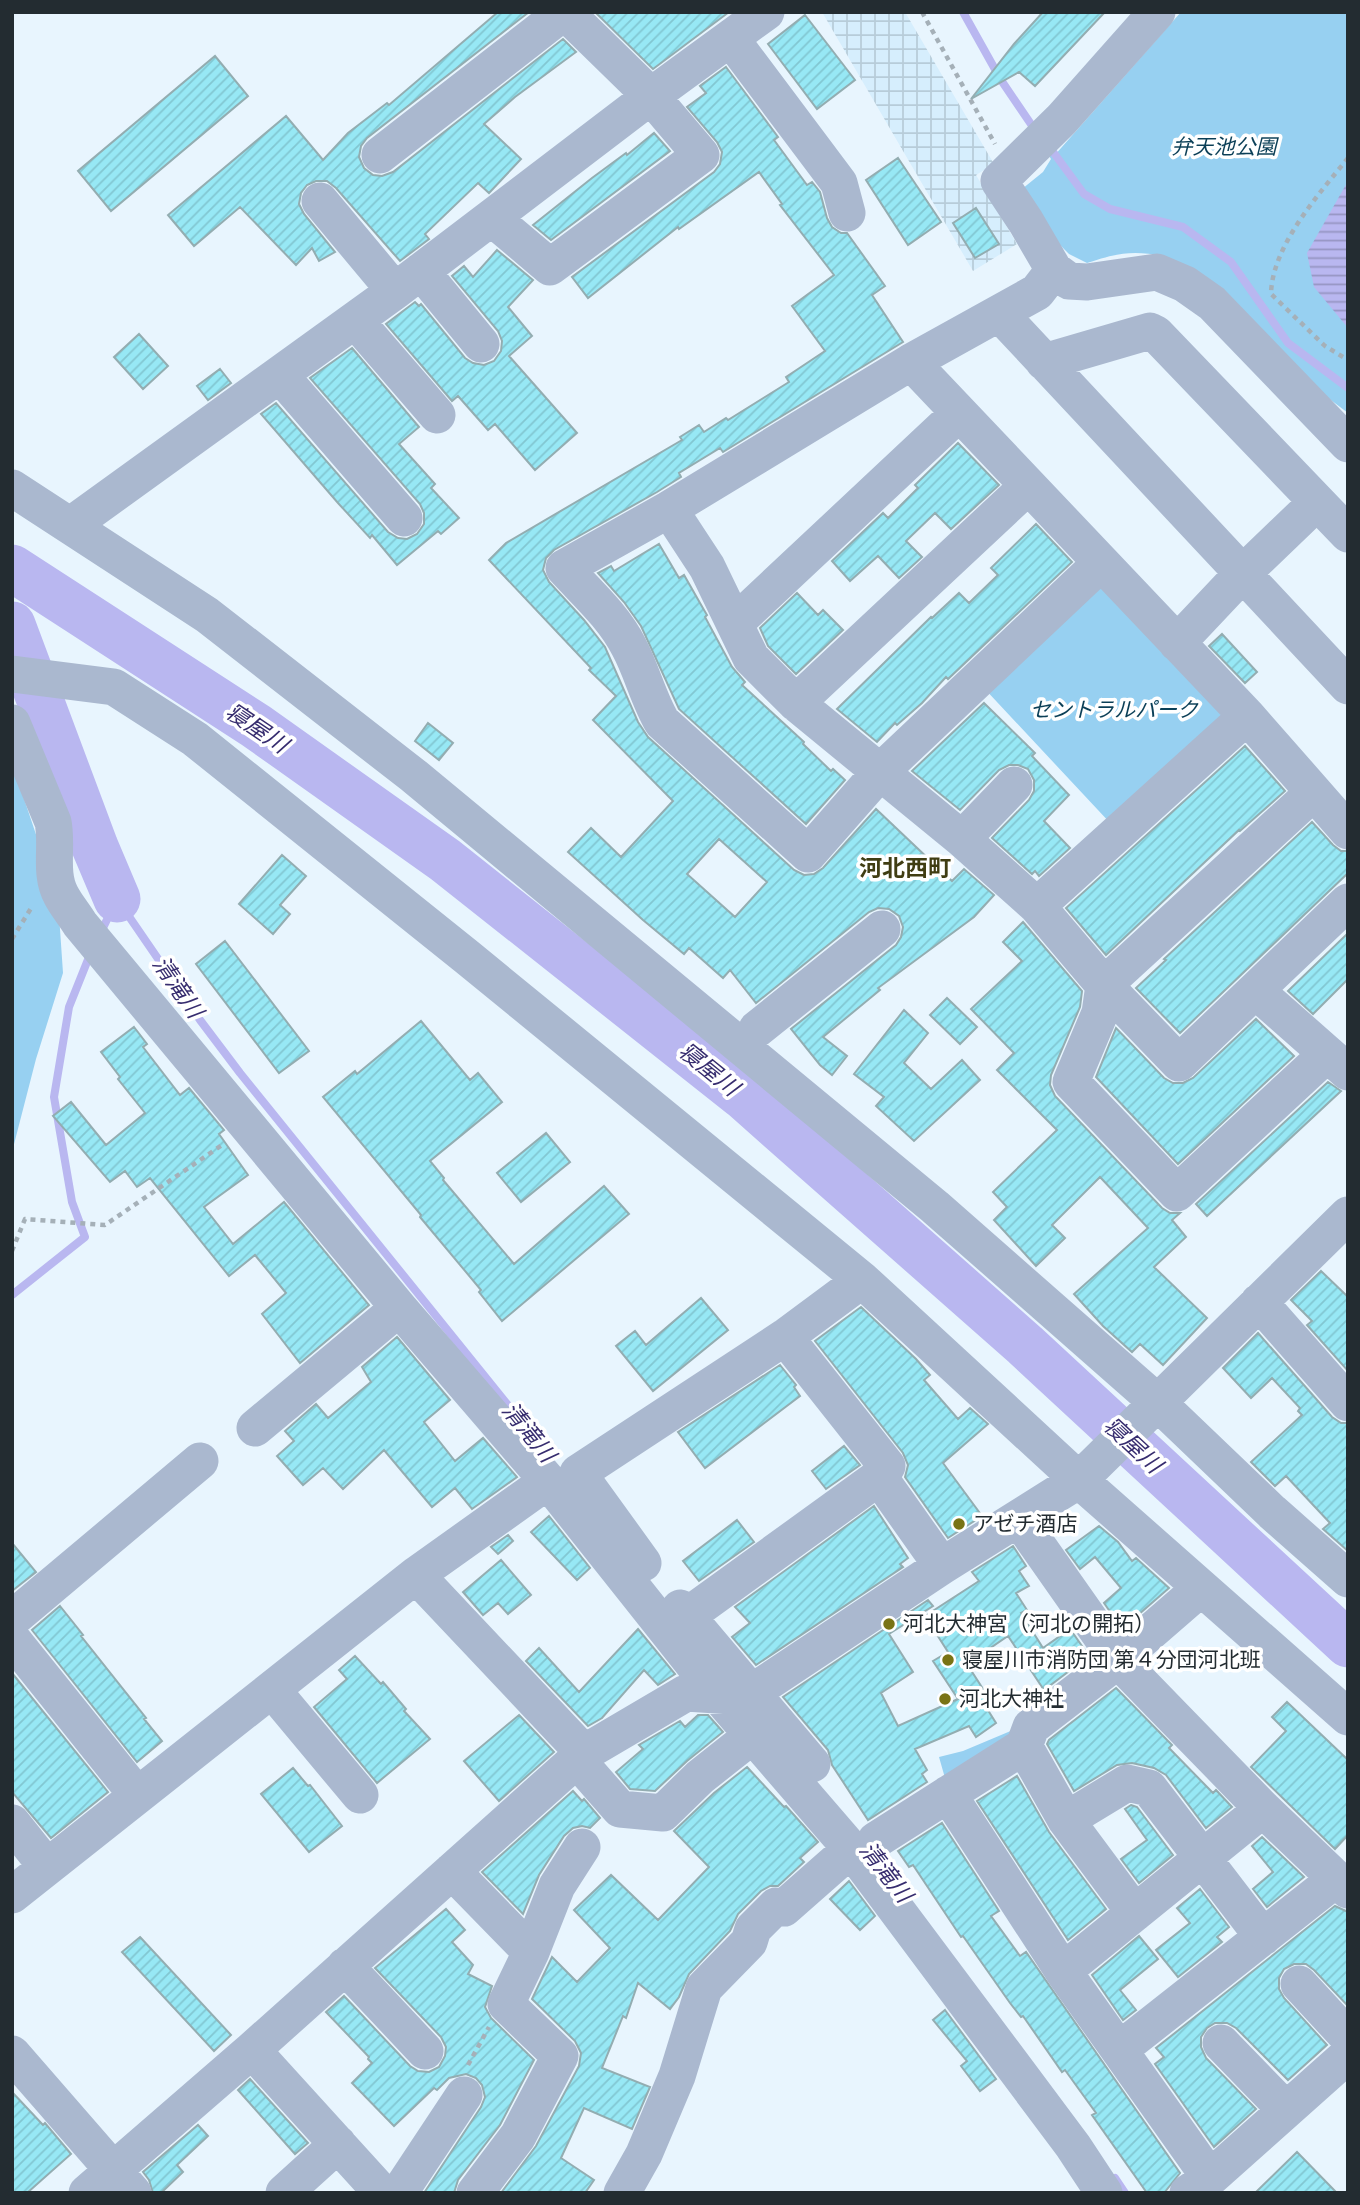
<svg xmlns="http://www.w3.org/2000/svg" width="1360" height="2205" font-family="'Zilla Slab','Noto Sans JP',serif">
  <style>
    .industrial { fill: url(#industrial-grid) }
    .park { fill: #97d0f1 }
    .water { fill: url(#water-rules) }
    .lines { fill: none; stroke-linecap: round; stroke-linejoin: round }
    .stream { stroke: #b9b7f0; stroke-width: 8 }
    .river { stroke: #b9b7f0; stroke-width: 47 }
    .building { fill: url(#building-hatch); stroke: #93adb1; stroke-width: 2; fill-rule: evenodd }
    .path { stroke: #a5b0b8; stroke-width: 4.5; stroke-dasharray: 5 5; stroke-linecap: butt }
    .minor { stroke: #aab8cf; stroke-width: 37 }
    .poi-dot { fill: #797315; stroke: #fff; stroke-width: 2.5 }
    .labels { text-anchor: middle; stroke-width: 7; stroke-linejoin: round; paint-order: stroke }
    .park-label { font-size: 21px; font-style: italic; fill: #0b3f57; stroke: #fff }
    .poi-label { font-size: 21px; fill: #232c31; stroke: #fff; text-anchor: start }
    .water-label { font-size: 23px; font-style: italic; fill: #372d6f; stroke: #fff }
    .neighbourhood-label { font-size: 23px; font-weight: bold; fill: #403d13; stroke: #fff }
  </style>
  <defs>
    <pattern id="industrial-grid" width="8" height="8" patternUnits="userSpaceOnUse" patternTransform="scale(1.75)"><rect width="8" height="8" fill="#d6eefd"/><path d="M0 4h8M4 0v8" fill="none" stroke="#b7ccd9"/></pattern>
    <pattern id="water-rules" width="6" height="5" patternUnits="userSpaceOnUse" patternTransform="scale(1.75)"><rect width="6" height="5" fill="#b9b7f0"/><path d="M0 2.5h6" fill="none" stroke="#9695c3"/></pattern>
    <pattern id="building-hatch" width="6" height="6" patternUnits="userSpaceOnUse" patternTransform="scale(1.75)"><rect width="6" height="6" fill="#97e8f5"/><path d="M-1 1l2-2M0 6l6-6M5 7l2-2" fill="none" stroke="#82c7d2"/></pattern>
  </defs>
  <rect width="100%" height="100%" fill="#e8f5fe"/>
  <path class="industrial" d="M 822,12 L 905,12 L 994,164 L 976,175 L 1017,244 L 973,271 Z"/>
  <path class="park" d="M 1181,12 L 1348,12 L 1348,413 L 1299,376 L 1164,256 C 1131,250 1118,253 1087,263 L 1069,254 L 1035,220 L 1022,189 L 1043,172 L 1051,159 L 1006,88 L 1054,156 Z
    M 1093,586 L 1108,589 L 1224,718 L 1112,825 L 983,687 Z
    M 12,763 L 58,900 L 63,973 L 36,1059 L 12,1152 Z
    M 1013,1730 L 1012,1738 L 945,1778 L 939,1757 L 963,1751 Z"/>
  <path class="water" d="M 1348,181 L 1348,328 L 1314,287 L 1307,253 Z"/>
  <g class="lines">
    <path class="stream" d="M 963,12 L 1001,80 L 1037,133
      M 1048,145 L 1084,194 L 1110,209 L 1183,227 L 1231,262 L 1288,343 L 1348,388
      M 100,934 L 117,899 L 200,1020 L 240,1073 L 537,1441
      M 12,1295 L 85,1237 L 72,1202 L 54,1097 L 69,1007 L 91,952
      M 1115,2178 L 1125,2193"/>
    <path class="river" d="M 12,568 L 256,726 L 445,860 L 743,1096 L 1025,1345 L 1348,1644
      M 12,625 L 95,847 L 117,899"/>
  </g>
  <path class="building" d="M 498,12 L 529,12 L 367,138 L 361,146 L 359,157 L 364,168 L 373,175 L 382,176 L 393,172 L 563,39 L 576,52 L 515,97 L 484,124 L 521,159 L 489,193 L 478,183 L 425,234 L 429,239 L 400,261 L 336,188 L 327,181 L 316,181 L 307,185 L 301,193 L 299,204 L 304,214 L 335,252 L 319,261 L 312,248 L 296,265 L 240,207 L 194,246 L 168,215 L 286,116 L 323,160 L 348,133 L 387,103 L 389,105 Z
    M 595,12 L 729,12 L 653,69 Z
    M 1043,12 L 1105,12 L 1035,86 L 1019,72 L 971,99 L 1014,44 Z
    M 805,15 L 855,80 L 817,109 L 768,44 Z
    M 215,56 L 248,96 L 111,211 L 78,171 Z
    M 726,67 L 778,137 L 774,140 L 807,185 L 812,182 L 820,192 L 827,218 L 832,227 L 841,233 L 847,233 L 885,286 L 872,295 L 903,342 L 723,452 L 720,448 L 679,473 L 681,477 L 657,492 L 554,550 L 546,558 L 543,570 L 549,582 L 584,620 L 605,647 L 638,722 L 648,737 L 794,870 L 804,875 L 814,874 L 823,868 L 876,809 L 952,881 L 964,869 L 994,895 L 974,917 L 878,988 L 880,990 L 823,1037 L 847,1056 L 832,1075 L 820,1065 L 791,1029 L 896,945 L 901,937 L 903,927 L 899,916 L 889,909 L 878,908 L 869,912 L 756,1003 L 730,970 L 723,978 L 689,948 L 684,954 L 643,920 L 568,852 L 591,828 L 621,857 L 673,801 L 593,720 L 616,696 L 589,670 L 591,668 L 489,560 L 506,543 L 682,440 L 680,437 L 699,425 L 704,432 L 726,418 L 728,420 L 789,382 L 786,377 L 825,351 L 792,306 L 834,275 L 780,205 L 782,204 L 759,172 L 679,229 L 678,227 L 588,298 L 572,277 L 714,172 L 720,164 L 722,152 L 717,142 L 687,107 L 706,93 L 700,86 ZM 719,839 L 767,882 L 735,917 L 687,874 Z
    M 654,133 L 670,151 L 551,240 L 533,225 L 592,178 L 626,153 L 627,155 Z
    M 898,158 L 941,222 L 908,245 L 866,180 Z
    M 976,208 L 999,244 L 975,258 L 953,223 Z
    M 497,250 L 533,280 L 508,307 L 532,336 L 509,356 L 577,433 L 535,470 L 495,424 L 488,430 L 458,396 L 452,401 L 386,324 L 415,302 L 419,306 L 421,304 L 465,358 L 473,363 L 484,365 L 494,361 L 501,351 L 502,341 L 498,331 L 452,276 L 464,266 L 473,277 Z
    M 139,334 L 168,366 L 143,389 L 114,357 Z
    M 352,348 L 419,427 L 399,444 L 435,484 L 431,488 L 459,518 L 441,534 L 438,531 L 397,565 L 372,535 L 370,538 L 338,503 L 261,414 L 276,403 L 388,532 L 398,538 L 407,539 L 417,534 L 424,524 L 424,513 L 420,504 L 310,378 Z
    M 220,369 L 231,383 L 208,400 L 197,386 Z
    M 958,443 L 999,485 L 951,529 L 935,513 L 906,541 L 922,557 L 899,578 L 878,556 L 850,581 L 832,561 L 883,513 L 888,518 L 918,488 L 915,485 Z
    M 1036,524 L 1072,562 L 948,679 L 946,677 L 922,703 L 897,725 L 895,723 L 877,742 L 837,709 L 931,617 L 932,618 L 959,593 L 969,603 L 998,575 L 991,568 Z
    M 659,544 L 679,578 L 684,575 L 704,610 L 707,615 L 705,617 L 732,667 L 745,682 L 742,685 L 804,742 L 803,744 L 831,771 L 833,769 L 845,780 L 806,824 L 679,709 L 641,626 L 624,602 L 598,573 L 611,566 L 614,571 Z
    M 797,593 L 818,615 L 823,610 L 843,630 L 796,674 L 768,646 L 760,628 Z
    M 1222,634 L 1257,672 L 1245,683 L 1209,646 Z
    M 984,703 L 1035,753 L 1032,756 L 1069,795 L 1044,821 L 1070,848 L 1039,876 L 1035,871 L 1032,874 L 992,838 L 1029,800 L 1034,791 L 1034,780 L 1028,769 L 1018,765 L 1009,765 L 999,770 L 960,810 L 912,771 Z
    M 428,723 L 453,743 L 439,760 L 415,741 Z
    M 1245,746 L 1285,791 L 1240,831 L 1239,830 L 1106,955 L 1066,908 Z
    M 1312,822 L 1333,845 L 1341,851 L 1348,851 L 1348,873 L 1180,1033 L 1136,988 L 1166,960 L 1164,959 Z
    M 282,855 L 306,876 L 280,905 L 290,914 L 273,934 L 239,904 Z
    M 1023,922 L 1082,991 L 1080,1007 L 1051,1075 L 1050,1085 L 1055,1096 L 1162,1208 L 1170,1213 L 1180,1213 L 1172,1220 L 1186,1237 L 1154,1267 L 1207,1318 L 1163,1365 L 1140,1344 L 1132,1352 L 1103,1326 L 1074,1294 L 1148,1228 L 1100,1177 L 1052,1225 L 1065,1238 L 1036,1266 L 994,1220 L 1007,1207 L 993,1192 L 1057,1130 L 997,1070 L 1014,1053 L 971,1009 L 1022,961 L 1003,942 Z
    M 1348,933 L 1348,979 L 1313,1014 L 1288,991 Z
    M 225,941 L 309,1051 L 279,1073 L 196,964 Z
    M 947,998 L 977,1027 L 960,1044 L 930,1015 Z
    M 904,1010 L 928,1033 L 904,1063 L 931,1089 L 962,1060 L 980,1080 L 914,1141 L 876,1106 L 884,1097 L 854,1074 Z
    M 1256,1019 L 1294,1056 L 1178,1164 L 1096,1077 L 1116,1028 L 1164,1078 L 1173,1083 L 1183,1083 L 1193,1078 Z
    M 421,1021 L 470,1080 L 478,1073 L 502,1102 L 430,1161 L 444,1178 L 443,1180 L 514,1264 L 604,1186 L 629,1214 L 502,1321 L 479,1292 L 481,1290 L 420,1217 L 421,1215 L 323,1097 L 355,1071 L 357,1074 Z
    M 134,1027 L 147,1044 L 143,1047 L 180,1095 L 189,1088 L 224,1130 L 219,1134 L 248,1175 L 204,1207 L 233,1244 L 284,1202 L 369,1305 L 300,1363 L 262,1314 L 286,1293 L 255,1255 L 229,1276 L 150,1178 L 137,1187 L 125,1171 L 110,1182 L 53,1116 L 71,1102 L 106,1145 L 145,1113 L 118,1079 L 120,1077 L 101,1052 Z
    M 1328,1082 L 1341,1091 L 1207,1216 L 1196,1204 Z
    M 546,1133 L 570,1162 L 521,1202 L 497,1173 Z
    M 1321,1271 L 1348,1297 L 1348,1371 L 1307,1325 L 1312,1321 L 1291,1300 Z
    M 701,1298 L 728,1330 L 653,1391 L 616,1346 L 635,1331 L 646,1345 Z
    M 861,1307 L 916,1359 L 930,1375 L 924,1380 L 958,1419 L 970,1408 L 988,1424 L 943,1463 L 982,1516 L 948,1538 L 905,1477 L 908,1465 L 903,1453 L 815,1341 Z
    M 1258,1333 L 1332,1417 L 1341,1423 L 1348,1423 L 1348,1551 L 1323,1529 L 1330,1523 L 1286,1476 L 1275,1486 L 1251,1462 L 1302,1415 L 1298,1411 L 1300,1408 L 1272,1378 L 1251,1398 L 1223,1368 Z
    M 397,1337 L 450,1400 L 424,1422 L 455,1461 L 483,1438 L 517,1477 L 472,1509 L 455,1488 L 432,1507 L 384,1450 L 343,1489 L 323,1468 L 303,1485 L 277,1456 L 294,1441 L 285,1431 L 316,1404 L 328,1418 L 371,1382 L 362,1367 Z
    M 780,1365 L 796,1385 L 794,1387 L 800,1396 L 705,1468 L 678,1432 Z
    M 844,1446 L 860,1465 L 826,1489 L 812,1471 Z
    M 874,1506 L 908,1558 L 900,1564 L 903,1567 L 756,1665 L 732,1637 L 750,1623 L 735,1607 Z
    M 549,1516 L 590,1568 L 577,1580 L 531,1532 Z
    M 737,1520 L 754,1542 L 699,1581 L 683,1561 Z
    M 1099,1526 L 1118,1542 L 1132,1561 L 1136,1558 L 1169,1588 L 1122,1629 L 1104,1603 L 1121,1588 L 1095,1557 L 1080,1569 L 1066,1550 Z
    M 508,1535 L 513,1541 L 498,1554 L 491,1547 Z
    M 12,1543 L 36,1572 L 12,1591 Z
    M 1013,1546 L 1026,1566 L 1019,1571 L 1029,1586 L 1016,1593 L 1027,1610 L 1021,1613 L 1043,1648 L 1070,1629 L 1089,1656 L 1044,1690 L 1008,1636 L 967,1664 L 992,1703 L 986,1707 L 996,1723 L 976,1737 L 969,1726 L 915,1749 L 927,1770 L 922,1774 L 927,1782 L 868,1820 L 832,1765 L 828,1750 L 783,1697 L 928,1600 L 933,1606 L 889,1634 L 913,1672 L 881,1693 L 898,1726 L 958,1699 L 933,1661 L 948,1652 L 925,1616 L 979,1581 L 972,1572 Z
    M 501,1560 L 531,1595 L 508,1614 L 498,1603 L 483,1615 L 463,1592 Z
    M 60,1606 L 83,1635 L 81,1636 L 146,1718 L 144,1719 L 162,1741 L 137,1762 L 32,1630 Z
    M 638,1629 L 675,1674 L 658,1685 L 644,1670 L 602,1718 L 588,1726 L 526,1661 L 539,1648 L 579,1692 Z
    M 355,1656 L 381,1684 L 383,1682 L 406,1709 L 404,1711 L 430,1739 L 377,1783 L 314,1707 L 347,1679 L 339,1670 Z
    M 12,1673 L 108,1792 L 51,1838 L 12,1792 Z
    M 1116,1688 L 1172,1745 L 1169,1748 L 1213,1793 L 1216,1790 L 1232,1807 L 1206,1828 L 1166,1775 L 1154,1768 L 1132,1763 L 1117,1765 L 1074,1791 L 1047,1744 L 1049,1740 Z
    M 1287,1702 L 1348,1760 L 1348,1835 L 1335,1849 L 1251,1767 L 1286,1731 L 1272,1717 Z
    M 519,1715 L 554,1752 L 499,1801 L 464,1761 Z
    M 698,1715 L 708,1715 L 723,1732 L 687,1761 L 655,1791 L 630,1789 L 616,1772 L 643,1749 L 639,1745 L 680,1721 L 685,1727 Z
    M 747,1767 L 784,1807 L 786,1806 L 818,1842 L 800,1858 L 804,1862 L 778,1886 L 770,1886 L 761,1891 L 738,1914 L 730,1931 L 689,1974 L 679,1997 L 670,2009 L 638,1983 L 626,2018 L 623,2016 L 602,2068 L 650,2087 L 632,2129 L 584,2108 L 561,2158 L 594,2180 L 585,2193 L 501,2193 L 536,2146 L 579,2066 L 581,2053 L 575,2041 L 532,1999 L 552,1957 L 577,1982 L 610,1948 L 574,1910 L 611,1875 L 658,1920 L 709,1867 L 674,1831 L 714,1793 Z
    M 293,1768 L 308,1786 L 310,1785 L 342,1826 L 309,1852 L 261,1794 Z
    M 1017,1776 L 1049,1832 L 1106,1909 L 1068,1940 L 977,1801 Z
    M 573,1791 L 582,1801 L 584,1799 L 600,1818 L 590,1828 L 582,1826 L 573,1828 L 564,1836 L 539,1875 L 523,1914 L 482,1872 Z
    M 1131,1805 L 1137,1807 L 1173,1855 L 1139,1883 L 1121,1859 L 1147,1840 L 1125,1809 Z
    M 942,1823 L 999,1911 L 991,1916 L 1020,1956 L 1026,1952 L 1180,2173 L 1164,2193 L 1147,2193 L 1092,2115 L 1096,2113 L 1065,2070 L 1062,2072 L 1023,2016 L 1021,2017 L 1010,2003 L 963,1936 L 961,1937 L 913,1865 L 909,1867 L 898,1851 Z
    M 1262,1837 L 1304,1877 L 1267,1907 L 1253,1889 L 1273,1872 L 1252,1846 Z
    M 849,1881 L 875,1916 L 860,1930 L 830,1899 Z
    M 1200,1889 L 1229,1927 L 1217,1937 L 1222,1942 L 1178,1977 L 1156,1950 L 1190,1923 L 1177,1908 Z
    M 1335,1906 L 1348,1912 L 1348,2006 L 1314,1970 L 1306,1964 L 1294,1964 L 1284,1969 L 1279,1978 L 1279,1989 L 1284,1998 L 1327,2045 L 1288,2080 L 1236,2028 L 1227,2023 L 1215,2023 L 1207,2028 L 1201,2037 L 1201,2047 L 1206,2058 L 1256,2109 L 1214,2147 L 1155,2064 L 1164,2057 L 1156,2048 Z
    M 446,1909 L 465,1930 L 452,1942 L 473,1965 L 468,1974 L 492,1986 L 485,2007 L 491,2018 L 534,2060 L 500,2125 L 458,2180 L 454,2193 L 424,2193 L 481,2107 L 485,2097 L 482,2085 L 476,2078 L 466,2074 L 449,2078 L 437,2090 L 434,2088 L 394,2126 L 352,2083 L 372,2063 L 368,2059 L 369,2057 L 326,2012 L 344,1996 L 410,2066 L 418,2071 L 429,2072 L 439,2067 L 445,2056 L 446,2047 L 441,2037 L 375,1968 Z
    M 1139,1936 L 1158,1959 L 1120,1990 L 1136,2010 L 1123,2020 L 1092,1975 Z
    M 140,1937 L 231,2035 L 214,2051 L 122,1952 Z
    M 945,2010 L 996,2079 L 980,2091 L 961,2066 L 967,2061 L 933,2020 Z
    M 250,2079 L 308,2143 L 295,2154 L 238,2090 Z
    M 12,2092 L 43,2125 L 45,2123 L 71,2154 L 27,2193 L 12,2193 Z
    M 198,2125 L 208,2136 L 177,2165 L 183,2172 L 161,2193 L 153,2193 L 149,2180 L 143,2172 Z
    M 1297,2152 L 1337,2193 L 1255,2193 Z"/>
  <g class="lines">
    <path class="path" d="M 922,12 L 995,144
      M 1348,158 C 1319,194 1272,246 1271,294 L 1325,346 L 1348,360
      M 12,939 L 33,905
      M 12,1251 L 25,1219 L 105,1225 L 225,1143
      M 468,2065 L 489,2027"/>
    <path class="minor" d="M 1157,12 L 1062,119 L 999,181 L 1026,222 L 1054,270 L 1037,292 L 911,362 L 669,509 L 707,567 L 751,658 L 796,703 L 962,839 L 1037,906 L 1104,985 L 1179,1063 L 1348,902
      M 731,39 L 839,183 L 847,213
      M 380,155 L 564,12
      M 320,201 L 395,291
      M 492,218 L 550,267 L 701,155 L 651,96 L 565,12
      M 1054,270 L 1069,281 L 1087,282 L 1157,272 L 1185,284 L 1212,303 L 1348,444
      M 421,271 L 481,344
      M 1000,314 L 1348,686
      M 355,320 L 437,415
      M 911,362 L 1247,716 L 1348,831
      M 1044,362 L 1150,331 L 1156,334 L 1348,534
      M 280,375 L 404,518
      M 12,488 L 207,615 L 414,776 L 935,1207 L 1157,1402 L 1272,1512 L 1348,1579
      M 673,507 L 564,568 C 587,593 614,617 629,647 C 642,671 648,698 662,722 L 808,854 L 880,772 L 1101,563
      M 71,525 L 395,291 L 651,96 L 766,12
      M 735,623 L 959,413
      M 1177,643 L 1243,573 L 1316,503
      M 12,674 L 114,687 L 195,739 L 467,957 L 862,1280 L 1079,1480 L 1348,1717
      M 796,703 L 1028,486
      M 12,723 L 53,822 C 58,845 49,873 61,895 C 66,905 74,914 80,924 L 399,1308 L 548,1481 L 718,1695 L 851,1849 L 1073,2146 L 1104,2193
      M 1313,793 L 1104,985 L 1100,1013 L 1071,1082 L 1177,1193 L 1327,1054
      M 962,839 L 1014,785
      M 1037,906 L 1247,716
      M 1256,991 L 1348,1072
      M 757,1029 L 882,929
      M 1259,1302 L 1348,1403
      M 785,1337 L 887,1466 L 879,1477 L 942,1566
      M 255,1428 L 399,1308
      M 1019,1519 L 1118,1660 L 1263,1809 L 1348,1890
      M 643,1563 L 578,1473 L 785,1337 L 862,1280
      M 416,1575 L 584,1753
      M 680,1608 L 812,1764
      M 687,1616 L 879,1477
      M 12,1619 L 200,1461
      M 12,1639 L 137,1795
      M 284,1704 L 360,1795
      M 1024,1746 L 1066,1820 L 1135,1913
      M 577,1760 L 620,1809 L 663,1813 L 700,1777 L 753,1735
      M 948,1794 L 1063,1971 L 1210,2178
      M 1066,1820 L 1127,1783 L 1149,1788 L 1263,1937
      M 12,1823 L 47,1867
      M 876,1840 L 1024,1746 L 1031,1727 L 1118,1660 L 1201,1588
      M 452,1871 L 531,1952 L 506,2004 L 560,2056 L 518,2136 L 475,2193
      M 12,1895 L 416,1575 L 548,1481
      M 531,1952 L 557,1886 L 582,1847
      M 345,1966 L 425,2051
      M 1063,1971 L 1263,1809
      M 1299,1984 L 1348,2037
      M 1221,2043 L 1286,2110
      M 252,2050 L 382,2193
      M 1119,2050 L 1336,1879
      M 12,2054 L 133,2193
      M 87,2193 L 252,2050 L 584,1753 L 686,1693 L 732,1696 L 751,1693 L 942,1566 L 1079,1480 L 1348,1215
      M 284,2193 L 338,2144
      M 399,2193 L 464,2095
      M 622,2193 L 644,2154 L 677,2076 L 704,1988 L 749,1942 L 753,1929 L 776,1906 L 784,1908 L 851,1849
      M 1188,2193 L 1210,2178 L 1348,2055"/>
  </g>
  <g class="poi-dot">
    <circle cx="959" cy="1524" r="7"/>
    <circle cx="889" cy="1624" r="7"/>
    <circle cx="948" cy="1660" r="7"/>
    <circle cx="945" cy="1699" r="7"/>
  </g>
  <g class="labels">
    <g class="park-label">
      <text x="1224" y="154">弁天池公園</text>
      <text x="1114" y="717">セントラルパーク</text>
    </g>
    <g class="poi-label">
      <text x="973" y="1531">アゼチ酒店</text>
      <text x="903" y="1631">河北大神宮（河北の開拓）</text>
      <text x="962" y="1667">寝屋川市消防団 第４分団河北班</text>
      <text x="959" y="1706">河北大神社</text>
    </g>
    <g class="water-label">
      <text transform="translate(257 728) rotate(34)" y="8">寝屋川</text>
      <text transform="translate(178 987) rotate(55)" y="8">清滝川</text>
      <text transform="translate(709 1069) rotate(39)" y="8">寝屋川</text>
      <text transform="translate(529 1432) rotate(51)" y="8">清滝川</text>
      <text transform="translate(1133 1445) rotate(43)" y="8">寝屋川</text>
      <text transform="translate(886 1872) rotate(52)" y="8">清滝川</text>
    </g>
    <g class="neighbourhood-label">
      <text x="905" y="876">河北西町</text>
    </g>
  </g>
  <rect width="1360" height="2205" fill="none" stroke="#232c31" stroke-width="28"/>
</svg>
